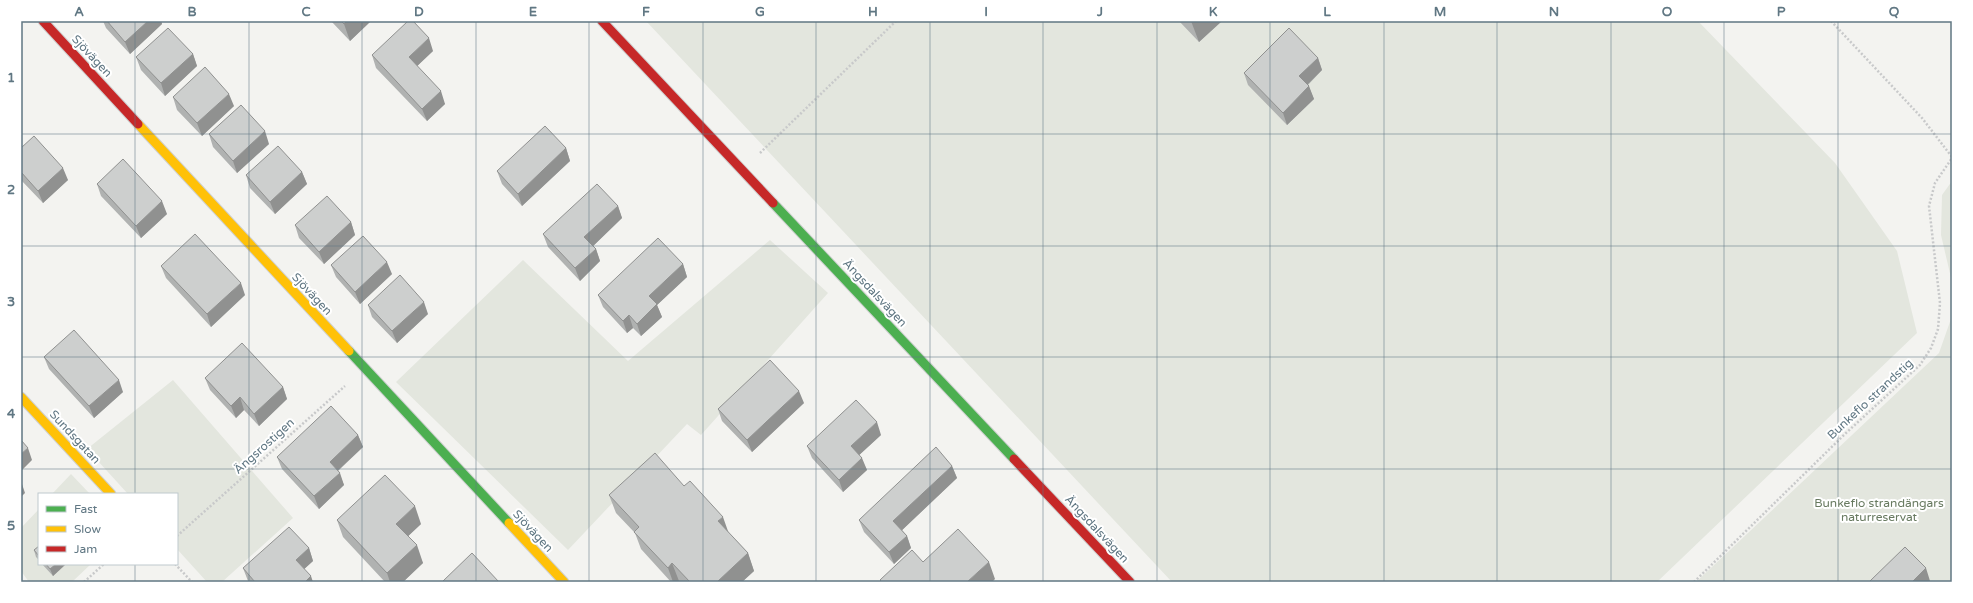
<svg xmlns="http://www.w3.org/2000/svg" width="1973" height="603" font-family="'Varela Round',sans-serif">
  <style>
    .green { fill: #e3e6de }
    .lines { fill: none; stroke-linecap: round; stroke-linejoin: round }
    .fast-casing { stroke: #ced0d0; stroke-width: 11 }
    .slow-casing { stroke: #ced0d0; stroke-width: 11 }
    .jam-casing { stroke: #ced0d0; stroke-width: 11 }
    .path { stroke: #c8c9ca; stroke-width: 2.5; stroke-dasharray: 2 2; stroke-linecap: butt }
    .fast { stroke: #4caf50; stroke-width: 9 }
    .slow { stroke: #ffc107; stroke-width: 9 }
    .jam { stroke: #c62828; stroke-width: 9 }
    .wall { fill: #b0b2b1 }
    .shaded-wall { fill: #909190 }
    .building { fill: #cdcfce; stroke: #909190 }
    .grid { fill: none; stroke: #607783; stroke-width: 1; stroke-opacity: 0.55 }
    .labels { text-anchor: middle; stroke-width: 4; stroke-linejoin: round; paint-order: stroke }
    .street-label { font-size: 12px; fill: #607783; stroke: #fff }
    .park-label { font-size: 12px; fill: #687a60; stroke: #fff }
    .neatline { fill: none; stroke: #607783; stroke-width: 1.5 }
    .grid-label { font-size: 13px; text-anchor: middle; font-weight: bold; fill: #607783 }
  </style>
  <rect width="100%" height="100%" fill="#f3f3f0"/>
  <path class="green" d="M 646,21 L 1698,21 L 1835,163 L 1897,251 L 1917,333 L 1657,582 L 1172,582 Z
    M 1952,181 L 1952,282 L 1941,235 L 1942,195 Z
    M 770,240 L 828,293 L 701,435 L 687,424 L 568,550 L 396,382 L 523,260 L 628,361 Z
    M 1952,316 L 1952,582 L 1696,582 L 1939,353 Z
    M 173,380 L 293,518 L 222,582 L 207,582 L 177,549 L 177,494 L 128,494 L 87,449 Z
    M 71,474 L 90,494 L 52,494 Z
    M 39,509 L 39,564 L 91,564 L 72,582 L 29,582 L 21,571 L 21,528 Z"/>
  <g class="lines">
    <g class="fast-casing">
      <path id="fast" d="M 773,203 L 1014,459
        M 349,351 L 509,523"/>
    </g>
    <g class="slow-casing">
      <path id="slow" d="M 138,124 L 349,351
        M 21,397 L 111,494
        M 509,523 L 564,582"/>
    </g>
    <g class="jam-casing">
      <path id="jam" d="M 43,21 L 138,124
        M 602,21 L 773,203
        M 1014,459 L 1130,582"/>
    </g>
    <path class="path" d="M 1831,21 L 1922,118 L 1952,157
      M 760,153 L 896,21
      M 177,536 L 345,386
      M 175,564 L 192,582
      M 84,582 L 104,564
      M 1694,582 L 1846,433 L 1920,365 L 1931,348 L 1938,329 L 1940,303 L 1929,206 L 1935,183 L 1952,158"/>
    <use href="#fast" class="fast"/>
    <use href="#slow" class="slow"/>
    <use href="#jam" class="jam"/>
  </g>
  <path class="wall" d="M 103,21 L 161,21 L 162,24 L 130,54 L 106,28 Z
    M 331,21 L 371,21 L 350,41 Z
    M 1179,21 L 1222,21 L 1199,42 Z
    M 433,51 L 417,66 L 445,104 L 427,121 L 376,68 L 372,55 Z
    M 193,54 L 197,66 L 165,96 L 141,70 L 136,57 Z
    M 1318,58 L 1322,70 L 1308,85 L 1314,99 L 1287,125 L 1248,85 L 1244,73 Z
    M 173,97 L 234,106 L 202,136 L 177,110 Z
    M 209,134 L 269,144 L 237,173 L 213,147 Z
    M 21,148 L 68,180 L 43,203 L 21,180 Z
    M 566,148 L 570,161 L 522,206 L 502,184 L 497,171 Z
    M 302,172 L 307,184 L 275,214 L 250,188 L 246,175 Z
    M 97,184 L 167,214 L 141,238 L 101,196 Z
    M 618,206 L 622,218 L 593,246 L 596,249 L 600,261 L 580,281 L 548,247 L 543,234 Z
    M 351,222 L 355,235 L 324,264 L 299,238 L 295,225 Z
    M 683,264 L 687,277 L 657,305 L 662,317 L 641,336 L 633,328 L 627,333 L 603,307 L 598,295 Z
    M 331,265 L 392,274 L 360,304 L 336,277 Z
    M 161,266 L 245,295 L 211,327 L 166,278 Z
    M 368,305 L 428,314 L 397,343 L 372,317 Z
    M 44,357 L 123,392 L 94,418 L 49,369 Z
    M 205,378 L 283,387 L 287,399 L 259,426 L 244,410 L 236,418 L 210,390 Z
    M 804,403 L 752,452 L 722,421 L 718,409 Z
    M 358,435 L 363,447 L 338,471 L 344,485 L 319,509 L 282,469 L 277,457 Z
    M 881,435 L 859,455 L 867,470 L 843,492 L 812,458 L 807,446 Z
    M 952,466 L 957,478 L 902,530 L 907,536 L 911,548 L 894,564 L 864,532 L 859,520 Z
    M 684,486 L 748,553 L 754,571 L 742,582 L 680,582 L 679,581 L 677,582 L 671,582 L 641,549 L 635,533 L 616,513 L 609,495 Z
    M 337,520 L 421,524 L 408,536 L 423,563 L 403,582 L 385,582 L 343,537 Z
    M 39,546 L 39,560 L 36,557 L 34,550 Z
    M 309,548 L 313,561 L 304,569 L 313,582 L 249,582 L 248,581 L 243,568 Z
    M 42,564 L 66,564 L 53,576 Z"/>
  <path class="shaded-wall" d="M 148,21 L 161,21 L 162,24 L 130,54 L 125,42 Z
    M 347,21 L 371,21 L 350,41 L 344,24 Z
    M 1191,21 L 1222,21 L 1199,42 Z
    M 429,38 L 433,51 L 413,70 L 409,57 Z
    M 193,54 L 197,66 L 165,96 L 161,83 Z
    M 1318,58 L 1322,70 L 1304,88 L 1299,76 Z
    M 1309,86 L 1314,99 L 1287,125 L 1283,113 Z
    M 441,91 L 445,104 L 427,121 L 422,109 Z
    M 229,94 L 234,106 L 202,136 L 197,123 Z
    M 265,131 L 269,144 L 237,173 L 233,161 Z
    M 566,148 L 570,161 L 522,206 L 518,194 Z
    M 63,168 L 68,180 L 43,203 L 38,191 Z
    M 302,172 L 307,184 L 275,214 L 270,202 Z
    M 162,201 L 167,214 L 141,238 L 136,226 Z
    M 618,206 L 622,218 L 589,250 L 584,237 Z
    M 351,222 L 355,235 L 324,264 L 319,252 Z
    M 596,249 L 600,261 L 580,281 L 575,268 Z
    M 387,262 L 392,274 L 360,304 L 355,292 Z
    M 683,264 L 687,277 L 657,305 L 662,317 L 641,336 L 637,324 L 649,296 Z
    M 241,283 L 245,295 L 211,327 L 207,314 Z
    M 424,302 L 428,314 L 397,343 L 392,331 Z
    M 629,315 L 633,328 L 627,333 L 623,321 Z
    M 119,380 L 123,392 L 94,418 L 89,406 Z
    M 283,387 L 287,399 L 259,426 L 254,414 Z
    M 799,391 L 804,403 L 752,452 L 747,440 Z
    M 240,397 L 244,410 L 236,418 L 231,406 Z
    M 877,422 L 881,435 L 856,458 L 851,446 Z
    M 358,435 L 363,447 L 334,474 L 330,462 Z
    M 28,448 L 32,460 L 21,471 L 21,454 Z
    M 862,458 L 867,470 L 843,492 L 839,480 Z
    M 952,466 L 957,478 L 898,534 L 893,521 Z
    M 340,473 L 344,485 L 319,509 L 314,496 Z
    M 21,481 L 25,493 L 21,497 Z
    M 415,506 L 421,524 L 403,541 L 396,524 Z
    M 723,517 L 729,534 L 718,521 Z
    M 907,536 L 911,548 L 894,564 L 889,552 Z
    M 417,545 L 423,563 L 403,582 L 390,582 L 387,573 Z
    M 309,548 L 313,561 L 301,572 L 296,560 Z
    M 748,553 L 754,571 L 742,582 L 717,582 Z
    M 989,562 L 995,579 L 992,582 L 967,582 Z
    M 672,563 L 679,581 L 677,582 L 673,582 L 668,568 Z
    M 56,564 L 66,564 L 53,576 L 50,569 Z
    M 1926,568 L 1930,581 L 1929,582 L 1912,582 Z
    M 311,576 L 313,582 L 305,582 Z"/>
  <path class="building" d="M 107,21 L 148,21 L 125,42 Z
    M 341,21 L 347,21 L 344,24 Z
    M 408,21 L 413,21 L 429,38 L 409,57 L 441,91 L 422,109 L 372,55 Z
    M 168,28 L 193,54 L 161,83 L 136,57 Z
    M 1289,28 L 1318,58 L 1299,76 L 1309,86 L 1283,113 L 1244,73 Z
    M 205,67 L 229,94 L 197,123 L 173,97 Z
    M 241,105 L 265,131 L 233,161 L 209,134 Z
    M 545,126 L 566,148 L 518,194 L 497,171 Z
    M 34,136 L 63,168 L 38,191 L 21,172 L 21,148 Z
    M 278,146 L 302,172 L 270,202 L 246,175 Z
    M 123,159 L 162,201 L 136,226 L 97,184 Z
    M 597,184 L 618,206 L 584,237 L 596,249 L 575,268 L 543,234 Z
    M 327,196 L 351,222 L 319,252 L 295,225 Z
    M 195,234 L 241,283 L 207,314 L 161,266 Z
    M 363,236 L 387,262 L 355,292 L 331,265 Z
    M 658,238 L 683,264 L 649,296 L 657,304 L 637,324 L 629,315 L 623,321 L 598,295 Z
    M 400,275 L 424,302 L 392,331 L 368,305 Z
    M 74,330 L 119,380 L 89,406 L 44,357 Z
    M 242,343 L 283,387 L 254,414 L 240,397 L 231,406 L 205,378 Z
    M 770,360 L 799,391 L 747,440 L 718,409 Z
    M 856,400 L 877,422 L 851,446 L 862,458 L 839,480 L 807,446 Z
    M 331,406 L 358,435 L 330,462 L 340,473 L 314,496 L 277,457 Z
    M 21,440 L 28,448 L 21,454 Z
    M 936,447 L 952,466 L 893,521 L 907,536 L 889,552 L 859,520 Z
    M 655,453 L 684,486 L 690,481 L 723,517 L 718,521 L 748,553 L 717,582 L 690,582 L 672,563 L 668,568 L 634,532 L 639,527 L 609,495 Z
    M 385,475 L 415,506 L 396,524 L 417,545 L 387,573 L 337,520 Z
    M 289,527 L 309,548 L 296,560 L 311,576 L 305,582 L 255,582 L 243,568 Z
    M 958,529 L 989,562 L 967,582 L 882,582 L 880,580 L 912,550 L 923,562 Z
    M 39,546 L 39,556 L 34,550 Z
    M 1905,547 L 1926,568 L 1912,582 L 1871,582 L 1870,581 Z
    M 472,553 L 499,582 L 442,582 Z
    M 46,564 L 56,564 L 50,569 Z"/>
  <path class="grid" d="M 135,21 L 135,494M 249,21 L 249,582M 362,21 L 362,582M 476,21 L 476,582M 589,21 L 589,582M 703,21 L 703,582M 816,21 L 816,582M 930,21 L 930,582M 1043,21 L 1043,582M 1157,21 L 1157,582M 1270,21 L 1270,582M 1384,21 L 1384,582M 1497,21 L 1497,582M 1611,21 L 1611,582M 1724,21 L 1724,582M 1838,21 L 1838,582M 21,134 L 1952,134M 21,246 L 1952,246M 21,357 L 1952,357M 21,469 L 1952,469M 135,564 L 135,582"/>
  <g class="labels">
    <g class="street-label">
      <text transform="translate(92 56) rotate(47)" y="4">Sjövägen</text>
      <text transform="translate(875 293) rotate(47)" y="4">Ängsdalsvägen</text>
      <text transform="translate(312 294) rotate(47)" y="4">Sjövägen</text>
      <text transform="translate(1870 399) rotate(-43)" y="4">Bunkeflo strandstig</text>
      <text transform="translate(75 437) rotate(47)" y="4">Sundsgatan</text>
      <text transform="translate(264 446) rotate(-42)" y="4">Ängsrostigen</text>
      <text transform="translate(1097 529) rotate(47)" y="4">Ängsdalsvägen</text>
      <text transform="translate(533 531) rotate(47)" y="4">Sjövägen</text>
    </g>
    <g class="park-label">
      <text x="1879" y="507">Bunkeflo strandängars<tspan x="1879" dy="14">naturreservat</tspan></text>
    </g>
  </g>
  <rect width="1973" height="603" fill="none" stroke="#ffffff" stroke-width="44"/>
  <rect x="38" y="493" width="140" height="72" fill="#ffffff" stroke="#bfc9cd"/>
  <rect x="46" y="506" width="20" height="6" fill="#4caf50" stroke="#bfc9cd"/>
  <text x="74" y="513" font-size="12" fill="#607783">Fast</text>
  <rect x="46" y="526" width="20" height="6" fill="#ffc107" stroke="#bfc9cd"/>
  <text x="74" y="533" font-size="12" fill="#607783">Slow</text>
  <rect x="46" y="546" width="20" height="6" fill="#c62828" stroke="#bfc9cd"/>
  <text x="74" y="553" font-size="12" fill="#607783">Jam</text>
  <rect x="22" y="22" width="1929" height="559" class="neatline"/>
  <g class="grid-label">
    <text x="79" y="16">A</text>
    <text x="192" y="16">B</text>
    <text x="306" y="16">C</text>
    <text x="419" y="16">D</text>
    <text x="533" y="16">E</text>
    <text x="646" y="16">F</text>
    <text x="760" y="16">G</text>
    <text x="873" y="16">H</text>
    <text x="986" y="16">I</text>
    <text x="1100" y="16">J</text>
    <text x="1213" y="16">K</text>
    <text x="1327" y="16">L</text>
    <text x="1440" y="16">M</text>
    <text x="1554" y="16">N</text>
    <text x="1667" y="16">O</text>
    <text x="1781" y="16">P</text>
    <text x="1894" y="16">Q</text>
    <text x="11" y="82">1</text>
    <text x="11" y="194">2</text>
    <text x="11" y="306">3</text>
    <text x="11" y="418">4</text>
    <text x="11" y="530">5</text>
  </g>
</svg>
